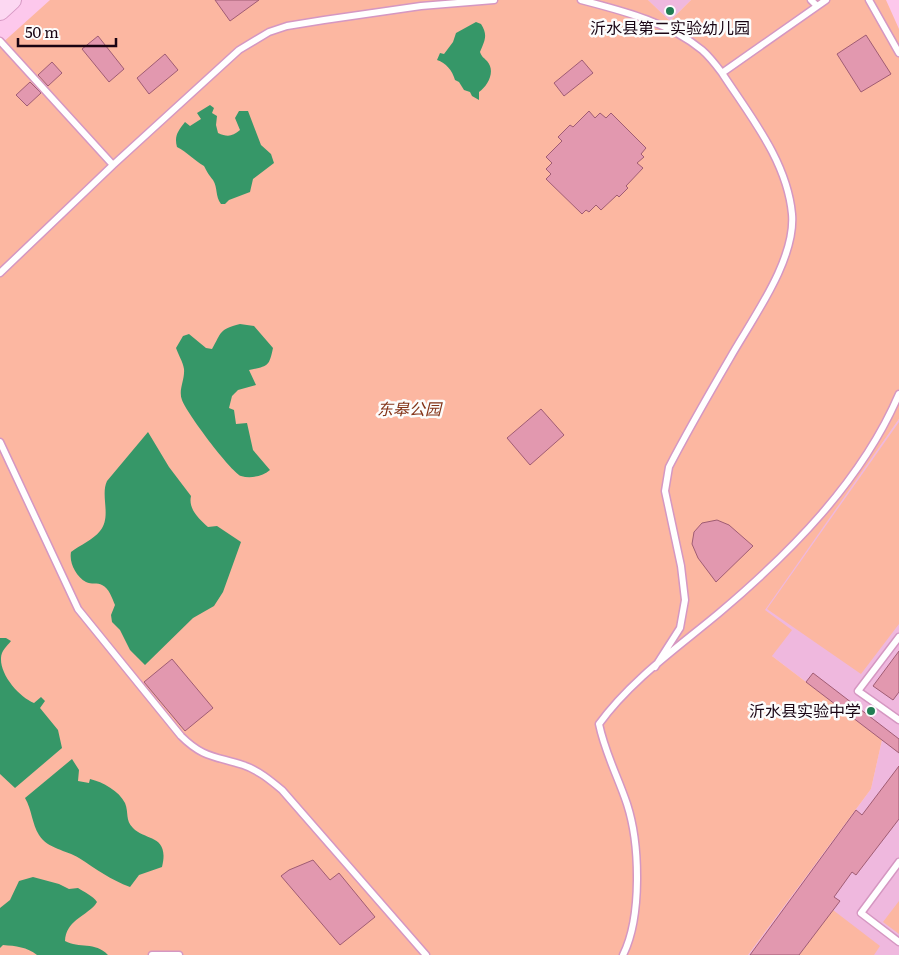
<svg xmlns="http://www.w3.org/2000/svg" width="899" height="955" font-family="Literata,'Noto Sans SC',serif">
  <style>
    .built { fill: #efb8de }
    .green { fill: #fcb7a1 }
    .water { fill: #369768 }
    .building { fill: #e298af; stroke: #a05c73 }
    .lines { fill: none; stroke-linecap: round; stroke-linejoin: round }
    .service-casing { stroke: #d597c2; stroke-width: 9 }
    .secondary-casing { stroke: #d597c2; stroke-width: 20 }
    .service { stroke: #fff; stroke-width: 6 }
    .secondary { stroke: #fcd8f2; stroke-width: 18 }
    .poi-dot { fill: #217d53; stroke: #fcfcfc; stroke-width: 2 }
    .labels { text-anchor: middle; stroke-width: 5; stroke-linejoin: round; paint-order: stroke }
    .poi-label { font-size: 16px; fill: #190413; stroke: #fcfcfc }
    .park-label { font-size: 16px; font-style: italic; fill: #833317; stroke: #fcfcfc }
  </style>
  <rect width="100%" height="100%" fill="#fdc8ec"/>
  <path class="built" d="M 648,0 L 691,0 L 670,21 Z
    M 899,419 L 899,955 L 748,955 L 871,789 L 882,740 L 772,656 L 764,610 Z"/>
  <path class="green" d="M 50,0 L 648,0 L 670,21 L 691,0 L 886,0 L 899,29 L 899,419 L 765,610 L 792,630 L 772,656 L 882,740 L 871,789 L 748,955 L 0,955 L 0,45 Z
    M 899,422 L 899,624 L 861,674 L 767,609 Z
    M 899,901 L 899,934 L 883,922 Z
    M 833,910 L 880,946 L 874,955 L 799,955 Z"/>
  <path class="water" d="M 476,22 L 481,24 C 488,35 485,40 480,52 C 482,57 483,57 487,61 C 496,71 488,86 479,92 L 479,100 L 472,96 L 470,92 L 464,90 L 459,82 L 455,80 C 452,70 446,63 437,60 L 440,53 L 444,54 L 453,42 L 456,33 Z
    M 210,105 L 214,108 L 212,113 L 217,116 L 216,125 L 218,133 C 227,137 232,137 240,130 L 235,118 L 239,111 L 248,111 L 261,145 L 271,154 L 274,163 L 253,179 L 250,192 L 229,200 L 225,204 L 221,204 C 215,196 218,188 213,180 C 209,175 207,172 204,166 C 194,160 187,152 177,147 C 174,136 178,131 185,122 L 190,126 L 201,119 L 197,113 Z
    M 240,324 L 254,326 L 273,348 C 269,367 268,366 249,370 L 256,385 L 238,390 L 232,396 L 229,408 L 234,410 L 236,424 L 247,423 L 253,450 L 270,470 C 263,476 251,479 241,476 C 230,471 186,412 182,400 C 178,390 185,380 184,369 C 183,362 178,354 176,348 L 183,336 L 189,334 L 206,348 L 212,349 C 222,332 218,330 240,324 Z
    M 148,432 L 169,467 L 191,496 C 188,509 199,519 208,527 L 217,526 L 241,542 L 223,592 L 214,606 L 193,618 L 145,665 L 130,650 L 120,630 L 112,622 L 111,615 L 115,605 C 112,598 109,588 102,585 C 98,582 91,585 86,582 C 76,576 69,563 71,552 C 80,545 93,540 100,531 C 112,516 100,496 107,481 Z
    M 0,638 L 6,638 L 11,641 C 7,646 1,651 1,658 C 0,675 19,697 34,703 L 41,697 L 45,701 L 40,708 L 58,730 L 62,748 L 15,788 L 0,774 Z
    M 72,759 L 79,770 L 78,781 L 89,783 L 90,779 C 103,782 119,791 125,803 C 129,813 125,820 133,828 C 145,841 170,834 162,867 L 139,875 L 130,887 C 111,880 96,869 79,858 C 66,850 48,849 39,835 C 32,824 32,810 25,798 Z
    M 33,877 L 59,884 L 69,889 L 78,888 C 84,892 93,896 97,902 L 95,905 C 84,917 66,921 65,941 C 79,949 95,941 108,955 L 37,955 C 27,947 16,946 3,945 L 0,948 L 0,908 L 10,900 L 19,881 Z"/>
  <path class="building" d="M 215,0 L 259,0 L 230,21 Z
    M 866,35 L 891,74 L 861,92 L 837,54 Z
    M 98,36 L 124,69 L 109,82 L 82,49 Z
    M 165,54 L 178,70 L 149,94 L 137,78 Z
    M 582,60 L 593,73 L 564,96 L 554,83 Z
    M 52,62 L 62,73 L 48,86 L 38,75 Z
    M 30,82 L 41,93 L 27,106 L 16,95 Z
    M 589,111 L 595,118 L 600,113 L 606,118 L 611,113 L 646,148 L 641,154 L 644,157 L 637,163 L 643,168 L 626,186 L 628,188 L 619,197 L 617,195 L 601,210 L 596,205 L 589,212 L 586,210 L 582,214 L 546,179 L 551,174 L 546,169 L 552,163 L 546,157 L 562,141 L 558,137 L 570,125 L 573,127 Z
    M 541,409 L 564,435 L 530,465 L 507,438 Z
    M 717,520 L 729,525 L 753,546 L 716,582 L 698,558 L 692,544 L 694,532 L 702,523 Z
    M 899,651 L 899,692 L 893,700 L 873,686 Z
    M 172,659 L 213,708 L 185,731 L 144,682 Z
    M 813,673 L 899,739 L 899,753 L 806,682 Z
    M 899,766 L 899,819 L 856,875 L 852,872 L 834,897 L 840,901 L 799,955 L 750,955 L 856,810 L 862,815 Z
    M 313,860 L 330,880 L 339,873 L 375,917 L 340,945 L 281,876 L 289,870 Z"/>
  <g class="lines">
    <g class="service-casing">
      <path id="service" d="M 581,0 C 623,11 668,22 702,50 C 709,56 716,65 722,73
        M 811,0 L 817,6
        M 869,0 L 899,53
        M 0,41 L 113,165 L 0,273
        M 113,165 L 239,50 L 269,32 L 287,26 L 324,20 L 421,6 L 494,0
        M 0,442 L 78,609 L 181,736 C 203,758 215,756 243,765 C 258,770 270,780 282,790 L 426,955
        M 899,637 L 858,691 L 899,720
        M 655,667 L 680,628 L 685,600 L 681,566 L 665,491 L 669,467 C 688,430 709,394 730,358 C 752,319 796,260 792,214 C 787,161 750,116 722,73 L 826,0
        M 899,862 L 861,913 L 899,942
        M 152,955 L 179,955
        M 623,955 C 642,917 640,844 627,804 C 618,777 605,753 599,724 C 631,680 677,648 719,613 C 790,553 862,481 899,394"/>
    </g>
    <g class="secondary-casing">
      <path id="secondary" d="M 0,11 L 12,0"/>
    </g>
    <use href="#service" class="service"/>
    <use href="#secondary" class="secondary"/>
  </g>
  <g class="poi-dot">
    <circle cx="670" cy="11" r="5"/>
    <circle cx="871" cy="711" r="5"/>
  </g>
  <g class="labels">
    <g class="poi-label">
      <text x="670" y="34">沂水县第二实验幼儿园</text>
      <text x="861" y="717" text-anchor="end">沂水县实验中学</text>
    </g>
    <g class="park-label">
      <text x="409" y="415">东皋公园</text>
    </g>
  </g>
  <path d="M18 38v8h98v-8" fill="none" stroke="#190413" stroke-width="2.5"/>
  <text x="25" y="38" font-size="15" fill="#190413" stroke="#fcfcfc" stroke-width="4" paint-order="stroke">50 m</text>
</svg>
